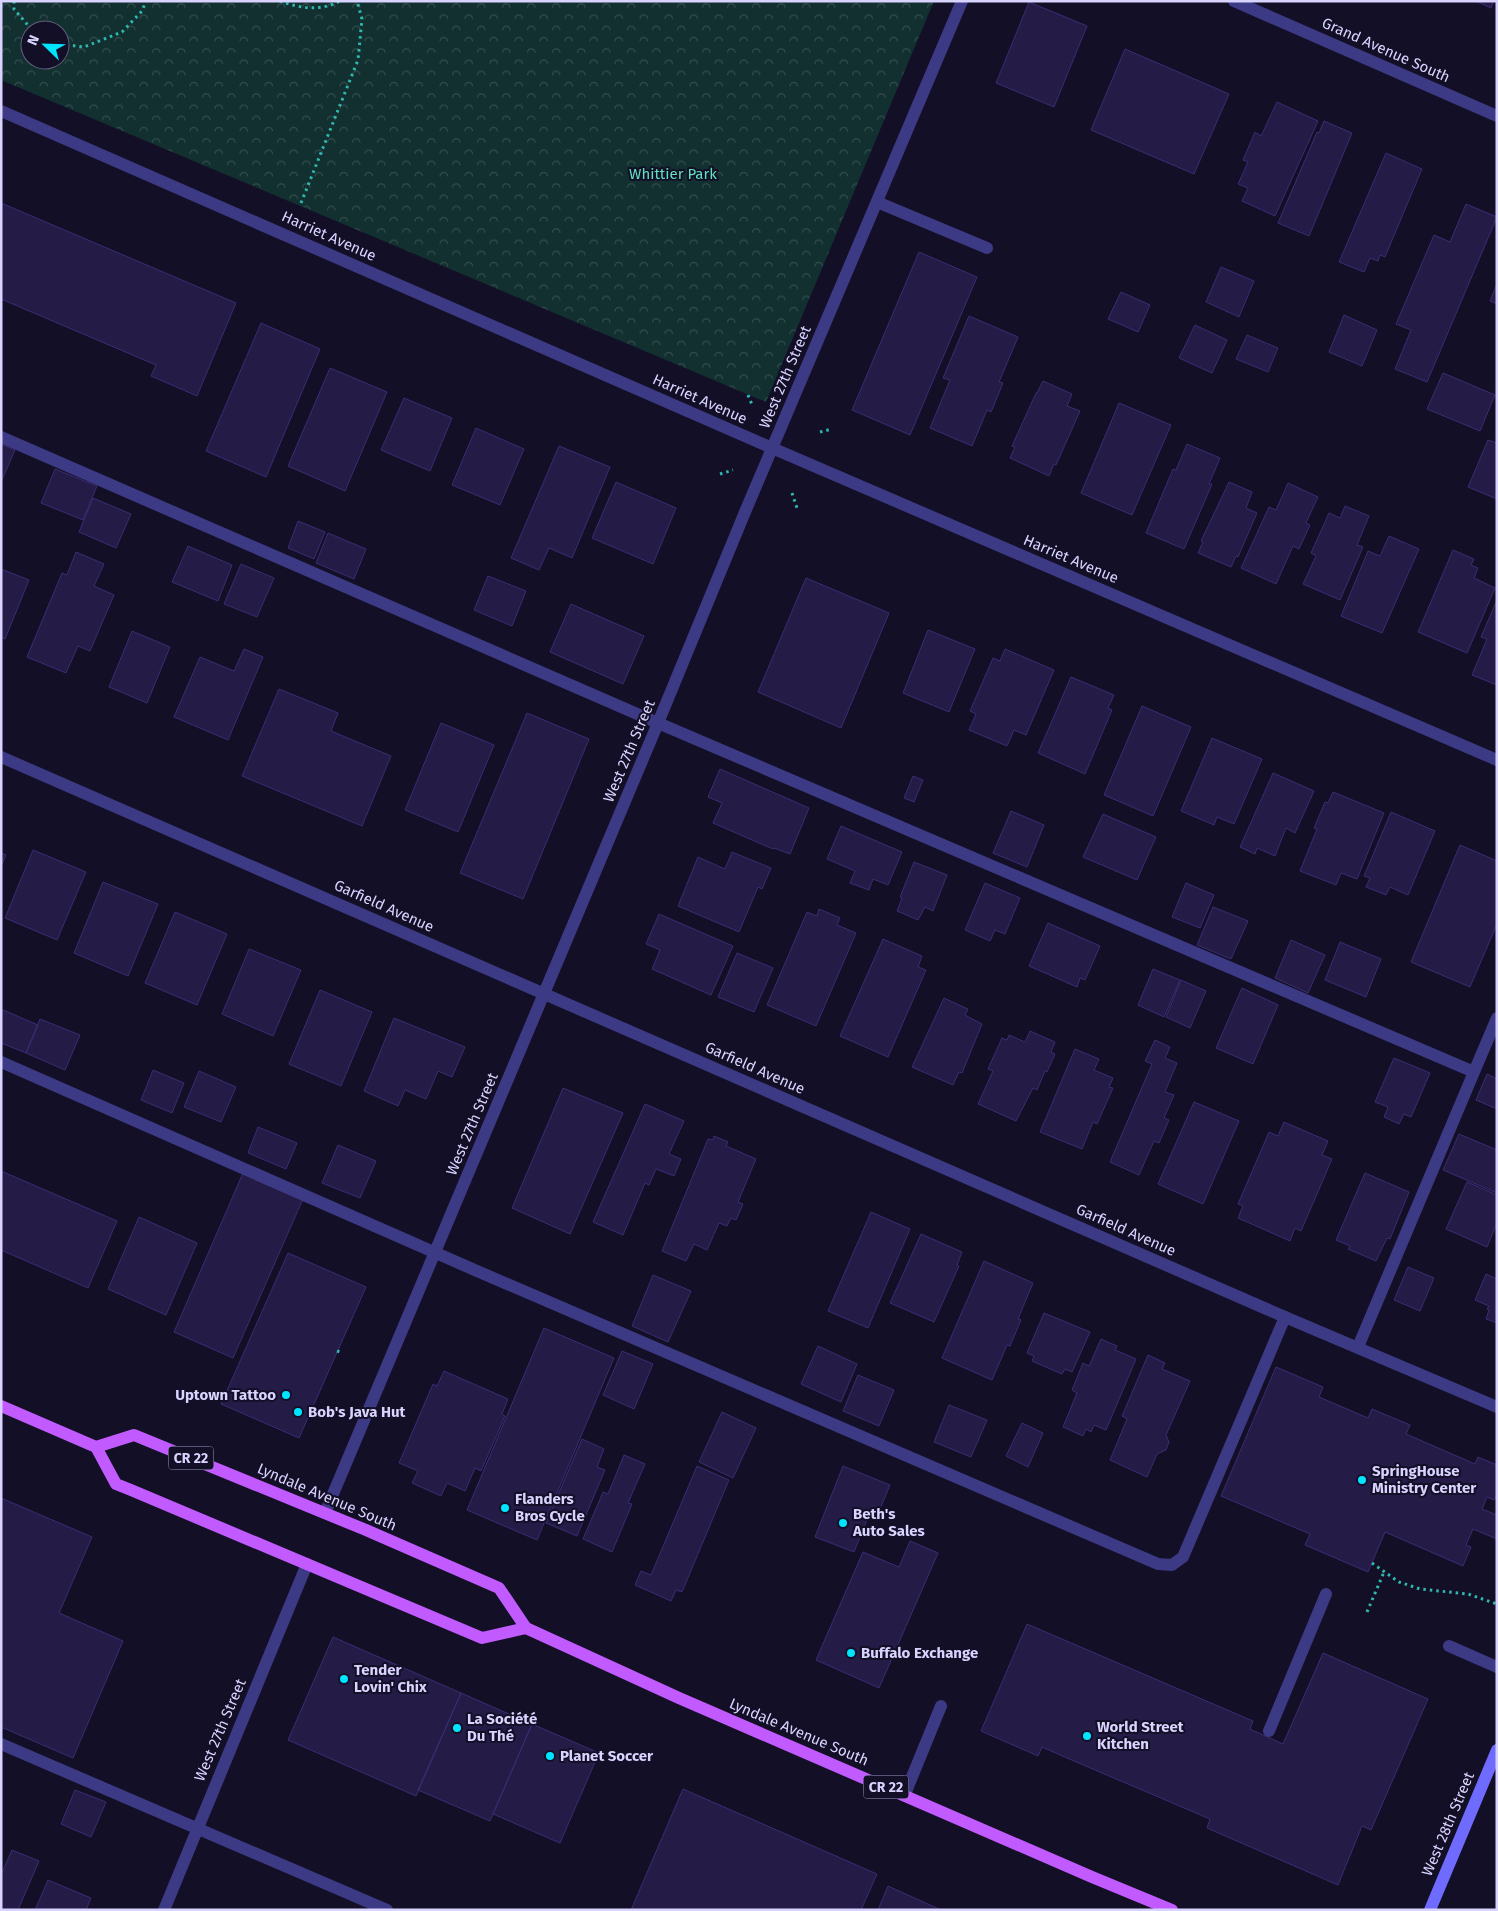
<svg xmlns="http://www.w3.org/2000/svg" width="1498" height="1911" font-family="'Fira Sans',sans-serif">
  <style>
    .forest { fill: url(#forest-crowns); fill-rule: evenodd }
    .building { fill: #241b47; stroke: #3b2d73 }
    .lines { fill: none; stroke-linecap: round; stroke-linejoin: round }
    .path { stroke: #2fb8b0; stroke-width: 3; stroke-dasharray: 2.5 4; stroke-linecap: butt }
    .lane { stroke: #3d3a85; stroke-width: 12 }
    .street { stroke: #3d3a85; stroke-width: 12 }
    .secondary { stroke: #6f6bff; stroke-width: 12 }
    .primary { stroke: #c25bff; stroke-width: 12 }
    .poi-dot { fill: #00e5ff; stroke: #130f26; stroke-width: 2 }
    .labels { text-anchor: middle; stroke-width: 4; stroke-linejoin: round; paint-order: stroke }
    .shield { fill: #130f26; stroke: #9e99be; stroke-width: 1 }
    .shield-label { font-size: 14px; font-weight: bold; fill: #d9d4ff }
    .street-label { font-size: 15px; fill: #d9d4ff; stroke: #130f26 }
    .park-label { font-size: 15px; fill: #5fe0c0; stroke: #130f26 }
    .poi-label { font-size: 15px; font-weight: bold; fill: #d9d4ff; stroke: #130f26; text-anchor: start }
  </style>
  <defs>
    <pattern id="forest-crowns" width="20" height="18" patternUnits="userSpaceOnUse" patternTransform="scale(1.25)"><rect width="20" height="18" fill="#12302f"/><path d="M2 6a3 3 0 1 1 6 0M12 15a3 3 0 1 1 6 0" fill="none" stroke="#344d4e"/></pattern>
  </defs>
  <rect width="100%" height="100%" fill="#130f26"/>
  <path class="forest" d="M 1,1 L 934,1 L 766,402 L 1,80 ZM 30,30 L 60,30 L 60,60 L 30,60 Z"/>
  <path class="building" d="M 1476,1 L 1494,1 L 1491,8 Z
    M 1029,2 L 1087,26 L 1054,107 L 996,83 Z
    M 1125,49 L 1229,94 L 1194,174 L 1091,130 Z
    M 1277,102 L 1318,121 L 1275,216 L 1242,201 L 1248,188 L 1238,184 L 1248,162 L 1243,160 L 1255,132 L 1261,136 Z
    M 1324,121 L 1352,133 L 1309,236 L 1278,223 L 1317,132 L 1319,133 Z
    M 1386,153 L 1422,169 L 1385,257 L 1380,255 L 1378,261 L 1370,258 L 1364,272 L 1339,262 Z
    M 1,203 L 236,303 L 197,396 L 151,376 L 156,365 L 1,299 Z
    M 1466,204 L 1497,217 L 1427,382 L 1395,369 L 1411,330 L 1396,324 L 1434,235 L 1450,242 Z
    M 919,252 L 977,277 L 910,435 L 852,410 Z
    M 1221,267 L 1254,281 L 1239,317 L 1206,302 Z
    M 1497,284 L 1497,304 L 1490,301 Z
    M 1121,292 L 1150,305 L 1138,332 L 1108,319 Z
    M 1344,315 L 1377,330 L 1362,366 L 1329,352 Z
    M 969,316 L 1018,337 L 999,382 L 1003,383 L 991,412 L 987,410 L 972,446 L 930,428 L 950,380 L 943,378 Z
    M 261,323 L 320,349 L 266,477 L 206,451 Z
    M 1195,325 L 1227,340 L 1212,373 L 1179,358 Z
    M 1247,335 L 1278,348 L 1268,372 L 1236,359 Z
    M 330,368 L 387,392 L 345,491 L 288,466 Z
    M 1443,373 L 1495,395 L 1480,431 L 1427,409 Z
    M 1043,381 L 1072,394 L 1067,406 L 1080,411 L 1056,465 L 1054,464 L 1049,476 L 1010,458 L 1015,447 L 1012,446 L 1036,393 L 1037,393 Z
    M 404,398 L 452,418 L 430,471 L 381,450 Z
    M 1119,403 L 1171,425 L 1132,515 L 1081,493 Z
    M 476,428 L 524,449 L 500,505 L 452,485 Z
    M 1488,440 L 1497,443 L 1497,499 L 1468,487 Z
    M 1,444 L 15,450 L 1,482 Z
    M 1187,444 L 1220,458 L 1209,484 L 1212,484 L 1184,549 L 1146,533 L 1173,469 L 1176,470 Z
    M 559,446 L 610,467 L 572,558 L 549,548 L 539,570 L 511,558 Z
    M 55,469 L 97,486 L 83,520 L 41,503 Z
    M 616,482 L 676,508 L 653,564 L 592,538 Z
    M 1229,482 L 1252,492 L 1246,508 L 1257,513 L 1238,557 L 1236,556 L 1231,567 L 1198,553 L 1203,542 L 1201,541 Z
    M 1288,483 L 1318,497 L 1306,523 L 1310,525 L 1299,549 L 1293,546 L 1276,584 L 1241,568 L 1269,507 L 1276,510 Z
    M 93,498 L 131,514 L 116,548 L 79,532 Z
    M 1345,506 L 1369,516 L 1357,545 L 1363,547 L 1340,600 L 1303,584 L 1316,556 L 1311,553 L 1329,513 L 1340,518 Z
    M 298,521 L 325,532 L 314,559 L 288,548 Z
    M 328,533 L 366,549 L 354,579 L 316,563 Z
    M 1389,536 L 1419,549 L 1382,633 L 1341,616 L 1368,551 L 1380,556 Z
    M 188,546 L 232,565 L 218,601 L 172,582 Z
    M 1453,550 L 1474,559 L 1471,565 L 1478,568 L 1474,578 L 1495,588 L 1467,653 L 1418,632 Z
    M 76,552 L 104,564 L 94,586 L 114,595 L 90,651 L 78,646 L 66,673 L 27,657 L 62,573 L 67,575 Z
    M 241,564 L 274,578 L 257,617 L 224,604 Z
    M 1,569 L 29,580 L 5,639 L 1,637 Z
    M 488,576 L 526,591 L 512,626 L 474,610 Z
    M 806,578 L 889,613 L 841,728 L 758,692 Z
    M 1497,600 L 1497,685 L 1472,675 L 1487,639 L 1481,637 Z
    M 571,604 L 644,636 L 623,684 L 550,652 Z
    M 928,630 L 975,649 L 949,712 L 903,693 Z
    M 132,631 L 170,647 L 147,703 L 109,687 Z
    M 244,649 L 263,657 L 228,740 L 174,717 L 200,657 L 234,671 Z
    M 1005,649 L 1054,670 L 1026,735 L 1014,730 L 1007,746 L 969,730 L 976,714 L 970,711 L 993,658 L 1000,661 Z
    M 1071,677 L 1114,695 L 1108,708 L 1112,710 L 1085,774 L 1038,753 Z
    M 279,689 L 338,713 L 331,731 L 391,756 L 362,826 L 242,776 Z
    M 1142,706 L 1191,727 L 1153,816 L 1104,795 Z
    M 527,713 L 589,739 L 523,899 L 460,873 Z
    M 441,723 L 494,745 L 458,832 L 405,810 Z
    M 1212,738 L 1262,759 L 1234,824 L 1217,817 L 1214,825 L 1181,811 Z
    M 720,769 L 809,808 L 790,854 L 774,848 L 773,849 L 713,823 L 722,803 L 708,797 Z
    M 1273,773 L 1314,791 L 1295,833 L 1286,828 L 1275,856 L 1257,848 L 1255,854 L 1240,847 Z
    M 913,776 L 923,780 L 914,802 L 904,798 Z
    M 1333,792 L 1384,813 L 1357,879 L 1341,873 L 1336,885 L 1300,871 L 1317,829 L 1314,828 L 1325,802 L 1328,803 Z
    M 1011,811 L 1044,825 L 1027,867 L 993,853 Z
    M 1391,812 L 1435,831 L 1408,895 L 1390,887 L 1386,895 L 1366,887 L 1370,878 L 1364,876 Z
    M 1103,814 L 1156,837 L 1137,880 L 1083,857 Z
    M 841,826 L 902,852 L 888,885 L 873,879 L 869,890 L 850,883 L 855,871 L 827,859 Z
    M 1460,845 L 1497,861 L 1497,924 L 1470,987 L 1411,962 Z
    M 33,850 L 86,872 L 57,940 L 5,918 Z
    M 732,852 L 771,868 L 762,889 L 758,887 L 739,932 L 678,906 L 698,857 L 725,869 Z
    M 1,853 L 6,855 L 1,866 Z
    M 914,862 L 947,875 L 933,911 L 925,907 L 918,920 L 897,911 L 902,898 L 900,897 Z
    M 103,882 L 158,904 L 128,976 L 74,953 Z
    M 985,883 L 1020,898 L 1005,934 L 995,930 L 990,941 L 965,930 Z
    M 1186,883 L 1214,895 L 1200,928 L 1172,917 Z
    M 1213,907 L 1248,921 L 1231,959 L 1197,945 Z
    M 819,909 L 840,918 L 837,925 L 856,933 L 816,1026 L 767,1005 L 807,912 L 817,916 Z
    M 175,912 L 227,934 L 197,1005 L 145,983 Z
    M 659,914 L 733,946 L 711,995 L 652,969 L 660,950 L 646,944 Z
    M 1048,923 L 1100,946 L 1085,980 L 1080,978 L 1077,987 L 1029,966 Z
    M 883,939 L 922,956 L 918,967 L 926,970 L 888,1057 L 840,1036 Z
    M 1291,940 L 1325,955 L 1308,993 L 1275,978 Z
    M 1340,942 L 1381,959 L 1366,997 L 1325,980 Z
    M 249,949 L 301,970 L 273,1036 L 222,1014 Z
    M 737,953 L 773,968 L 754,1012 L 718,997 Z
    M 1153,969 L 1180,980 L 1164,1017 L 1138,1005 Z
    M 1181,980 L 1206,991 L 1190,1028 L 1166,1017 Z
    M 1242,988 L 1278,1005 L 1253,1064 L 1216,1048 Z
    M 320,990 L 372,1012 L 341,1086 L 289,1064 Z
    M 944,998 L 968,1009 L 965,1015 L 982,1024 L 962,1073 L 959,1072 L 953,1085 L 912,1067 Z
    M 1,1009 L 38,1025 L 26,1053 L 1,1043 Z
    M 394,1018 L 465,1047 L 452,1077 L 438,1071 L 426,1099 L 405,1090 L 398,1106 L 364,1091 Z
    M 40,1019 L 80,1035 L 65,1070 L 26,1053 Z
    M 1030,1031 L 1055,1042 L 1051,1052 L 1055,1054 L 1047,1072 L 1045,1071 L 1037,1090 L 1033,1088 L 1016,1121 L 978,1104 L 993,1071 L 988,1069 L 1002,1038 L 1007,1040 L 1009,1035 L 1025,1042 Z
    M 1155,1040 L 1170,1047 L 1165,1058 L 1177,1063 L 1165,1092 L 1174,1095 L 1164,1118 L 1169,1120 L 1159,1143 L 1154,1141 L 1139,1175 L 1110,1162 L 1152,1064 L 1145,1061 Z
    M 1075,1049 L 1099,1059 L 1094,1070 L 1113,1078 L 1109,1087 L 1113,1088 L 1097,1124 L 1093,1122 L 1082,1149 L 1040,1132 Z
    M 1394,1058 L 1430,1073 L 1411,1117 L 1404,1114 L 1399,1124 L 1384,1117 L 1388,1107 L 1375,1102 Z
    M 153,1070 L 184,1083 L 172,1113 L 141,1100 Z
    M 199,1071 L 236,1087 L 221,1122 L 184,1107 Z
    M 1487,1074 L 1497,1079 L 1497,1109 L 1476,1100 Z
    M 563,1088 L 623,1113 L 570,1234 L 512,1208 Z
    M 1194,1102 L 1239,1121 L 1203,1204 L 1158,1184 Z
    M 645,1104 L 684,1121 L 669,1154 L 681,1159 L 674,1176 L 656,1169 L 649,1185 L 645,1183 L 623,1235 L 593,1222 Z
    M 1284,1122 L 1328,1141 L 1322,1155 L 1332,1159 L 1301,1231 L 1295,1228 L 1290,1241 L 1238,1218 L 1243,1206 L 1238,1204 L 1269,1132 L 1278,1136 Z
    M 258,1127 L 297,1143 L 286,1169 L 248,1153 Z
    M 1459,1134 L 1497,1150 L 1497,1193 L 1443,1170 Z
    M 714,1136 L 728,1142 L 726,1146 L 756,1159 L 738,1202 L 743,1204 L 736,1220 L 731,1218 L 727,1226 L 719,1223 L 707,1250 L 694,1244 L 686,1261 L 662,1251 L 708,1139 L 713,1140 Z
    M 338,1145 L 376,1161 L 360,1198 L 322,1183 Z
    M 1,1171 L 117,1221 L 88,1288 L 1,1250 Z
    M 243,1173 L 303,1199 L 233,1358 L 174,1332 Z
    M 1365,1173 L 1409,1192 L 1390,1239 L 1387,1238 L 1376,1261 L 1348,1249 L 1350,1246 L 1336,1240 Z
    M 1467,1182 L 1497,1195 L 1497,1223 L 1487,1247 L 1446,1229 Z
    M 871,1212 L 910,1229 L 868,1328 L 828,1311 Z
    M 139,1217 L 197,1243 L 166,1315 L 108,1289 Z
    M 921,1234 L 962,1252 L 957,1265 L 959,1266 L 934,1322 L 890,1303 Z
    M 288,1253 L 366,1287 L 299,1438 L 221,1404 Z
    M 984,1261 L 1033,1283 L 1018,1319 L 1021,1320 L 1010,1346 L 1007,1345 L 992,1380 L 942,1358 Z
    M 1408,1267 L 1434,1278 L 1420,1311 L 1394,1300 Z
    M 1486,1274 L 1497,1279 L 1497,1323 L 1486,1319 L 1489,1310 L 1487,1309 L 1489,1306 L 1475,1300 Z
    M 653,1275 L 691,1291 L 668,1342 L 632,1326 Z
    M 1044,1313 L 1090,1332 L 1072,1372 L 1065,1369 L 1062,1374 L 1032,1361 L 1034,1356 L 1027,1353 Z
    M 544,1328 L 614,1358 L 537,1540 L 467,1510 Z
    M 1101,1339 L 1117,1346 L 1115,1350 L 1136,1359 L 1106,1430 L 1094,1425 L 1091,1432 L 1086,1429 L 1083,1436 L 1063,1427 L 1077,1393 L 1072,1390 L 1083,1363 L 1089,1366 Z
    M 818,1346 L 857,1364 L 841,1402 L 801,1384 Z
    M 622,1351 L 653,1364 L 634,1409 L 603,1395 Z
    M 1148,1355 L 1165,1363 L 1162,1369 L 1190,1381 L 1166,1435 L 1169,1442 L 1166,1450 L 1157,1454 L 1147,1477 L 1110,1460 L 1127,1419 L 1122,1416 Z
    M 1276,1367 L 1323,1387 L 1319,1397 L 1368,1418 L 1372,1409 L 1410,1425 L 1406,1434 L 1475,1464 L 1478,1457 L 1497,1465 L 1497,1495 L 1494,1500 L 1487,1497 L 1482,1509 L 1497,1515 L 1497,1539 L 1473,1529 L 1466,1545 L 1471,1547 L 1463,1566 L 1385,1532 L 1368,1572 L 1305,1545 L 1310,1534 L 1221,1496 Z
    M 444,1371 L 508,1399 L 502,1414 L 505,1416 L 481,1471 L 475,1468 L 465,1491 L 447,1483 L 441,1496 L 412,1483 L 418,1471 L 399,1463 L 433,1384 L 437,1386 Z
    M 858,1375 L 894,1390 L 879,1426 L 843,1411 Z
    M 949,1405 L 987,1420 L 971,1457 L 934,1442 Z
    M 722,1412 L 756,1428 L 733,1478 L 699,1462 Z
    M 1022,1423 L 1043,1433 L 1028,1467 L 1006,1456 Z
    M 582,1439 L 604,1449 L 597,1467 L 605,1470 L 577,1536 L 546,1523 Z
    M 624,1455 L 645,1464 L 628,1503 L 632,1504 L 612,1552 L 583,1539 L 603,1492 L 608,1494 Z
    M 697,1466 L 729,1480 L 682,1592 L 676,1590 L 671,1601 L 635,1585 L 641,1571 L 651,1575 Z
    M 843,1466 L 890,1485 L 880,1509 L 872,1507 L 854,1552 L 815,1537 Z
    M 1,1498 L 92,1537 L 59,1613 L 123,1641 L 73,1758 L 1,1727 Z
    M 910,1541 L 938,1553 L 879,1688 L 816,1660 L 863,1552 L 899,1567 Z
    M 1027,1624 L 1253,1721 L 1250,1729 L 1283,1744 L 1323,1653 L 1428,1699 L 1371,1830 L 1362,1826 L 1338,1885 L 1207,1828 L 1210,1819 L 1074,1761 L 1042,1747 L 1038,1756 L 981,1731 Z
    M 333,1637 L 461,1693 L 416,1796 L 288,1740 Z
    M 461,1693 L 532,1724 L 490,1821 L 418,1790 Z
    M 532,1724 L 599,1753 L 560,1843 L 493,1814 Z
    M 683,1789 L 877,1874 L 861,1910 L 631,1910 Z
    M 75,1790 L 106,1802 L 91,1837 L 61,1824 Z
    M 12,1850 L 39,1861 L 18,1910 L 1,1910 L 1,1875 Z
    M 48,1880 L 91,1898 L 86,1910 L 35,1910 Z
    M 888,1886 L 941,1910 L 878,1910 Z"/>
  <g class="lines">
    <path class="path" d="M 14,1 L 14,9 L 32,30
      M 280,1 C 299,8 320,12 340,1
      M 60,44 L 84,47 L 122,32 L 142,11 L 146,1
      M 301,203 L 358,60 L 362,19 L 357,1
      M 748,395 L 753,407
      M 820,432 L 832,429
      M 720,474 L 733,470
      M 792,493 L 798,511
      M 337,1351 L 343,1353
      M 1372,1563 L 1399,1582 L 1420,1589 L 1468,1594 L 1497,1604
      M 1367,1612 L 1384,1572"/>
    <path class="lane" d="M 877,202 L 987,248
      M 1,437 L 658,723 L 1474,1072 L 1358,1347
      M 1,1062 L 477,1271 L 1158,1564 L 1172,1565 L 1183,1557 L 1285,1317
      M 1474,1072 L 1497,1018
      M 1449,1646 L 1497,1667
      M 1269,1731 L 1326,1594
      M 1,1744 L 387,1910
      M 905,1794 L 941,1706"/>
    <path class="street" d="M 1234,1 L 1497,116
      M 1,111 L 772,448 L 1497,760
      M 1,757 L 1285,1317 L 1497,1407
      M 325,1513 L 658,723 L 745,512 L 962,1
      M 164,1910 L 307,1564"/>
    <path class="secondary" d="M 1430,1910 L 1497,1750"/>
    <path class="primary" d="M 1,1406 L 96,1447 L 116,1484 L 131,1490 L 482,1638 L 526,1628
      M 96,1447 L 134,1435 L 366,1530 L 499,1588 L 526,1628 L 679,1698 L 1092,1877 L 1172,1910"/>
  </g>
  <g class="poi-dot">
    <circle cx="286" cy="1395" r="5"/>
    <circle cx="298" cy="1412" r="5"/>
    <circle cx="1362" cy="1480" r="5"/>
    <circle cx="505" cy="1508" r="5"/>
    <circle cx="843" cy="1523" r="5"/>
    <circle cx="851" cy="1653" r="5"/>
    <circle cx="344" cy="1679" r="5"/>
    <circle cx="457" cy="1728" r="5"/>
    <circle cx="1087" cy="1736" r="5"/>
    <circle cx="550" cy="1756" r="5"/>
  </g>
  <g class="labels">
    <g class="shield">
      <rect x="168.5" y="1446.5" width="45" height="23" rx="4"/>
      <rect x="863.5" y="1775.5" width="45" height="23" rx="4"/>
    </g>
    <g class="shield-label">
      <text x="191" y="1463">CR 22</text>
      <text x="886" y="1792">CR 22</text>
    </g>
    <g class="street-label">
      <text transform="translate(1386 50) rotate(24)" y="5">Grand Avenue South</text>
      <text transform="translate(329 236) rotate(24)" y="5">Harriet Avenue</text>
      <text transform="translate(785 377) rotate(-67)" y="5">West 27th Street</text>
      <text transform="translate(700 399) rotate(24)" y="5">Harriet Avenue</text>
      <text transform="translate(1071 559) rotate(23)" y="5">Harriet Avenue</text>
      <text transform="translate(629 751) rotate(-67)" y="5">West 27th Street</text>
      <text transform="translate(384 906) rotate(24)" y="5">Garfield Avenue</text>
      <text transform="translate(755 1068) rotate(24)" y="5">Garfield Avenue</text>
      <text transform="translate(472 1124) rotate(-67)" y="5">West 27th Street</text>
      <text transform="translate(1126 1230) rotate(24)" y="5">Garfield Avenue</text>
      <text transform="translate(327 1497) rotate(23)" y="5">Lyndale Avenue South</text>
      <text transform="translate(220 1730) rotate(-67)" y="5">West 27th Street</text>
      <text transform="translate(799 1732) rotate(23)" y="5">Lyndale Avenue South</text>
      <text transform="translate(1448 1824) rotate(-67)" y="5">West 28th Street</text>
    </g>
    <g class="park-label">
      <text x="673" y="179">Whittier Park</text>
    </g>
    <g class="poi-label">
      <text x="276" y="1400" text-anchor="end">Uptown Tattoo</text>
      <text x="308" y="1417">Bob's Java Hut</text>
      <text x="1372" y="1476">SpringHouse<tspan x="1372" dy="17">Ministry Center</tspan></text>
      <text x="515" y="1504">Flanders<tspan x="515" dy="17">Bros Cycle</tspan></text>
      <text x="853" y="1519">Beth's<tspan x="853" dy="17">Auto Sales</tspan></text>
      <text x="861" y="1658">Buffalo Exchange</text>
      <text x="354" y="1675">Tender<tspan x="354" dy="17">Lovin' Chix</tspan></text>
      <text x="467" y="1724">La Société<tspan x="467" dy="17">Du Thé</tspan></text>
      <text x="1097" y="1732">World Street<tspan x="1097" dy="17">Kitchen</tspan></text>
      <text x="560" y="1761">Planet Soccer</text>
    </g>
  </g>
  <rect width="1498" height="1911" fill="none" stroke="#d9d4ff" stroke-width="5"/>
  <g transform="translate(45 45) rotate(293)"><circle r="24" fill="#130f26" stroke="#625e7d"/>
  <path d="M0-4L9 19L0 12L-9 19Z" fill="#00e5ff"/>
  <text y="-8" font-size="14" font-weight="bold" text-anchor="middle" fill="#d9d4ff">N</text>
  </g>
</svg>
